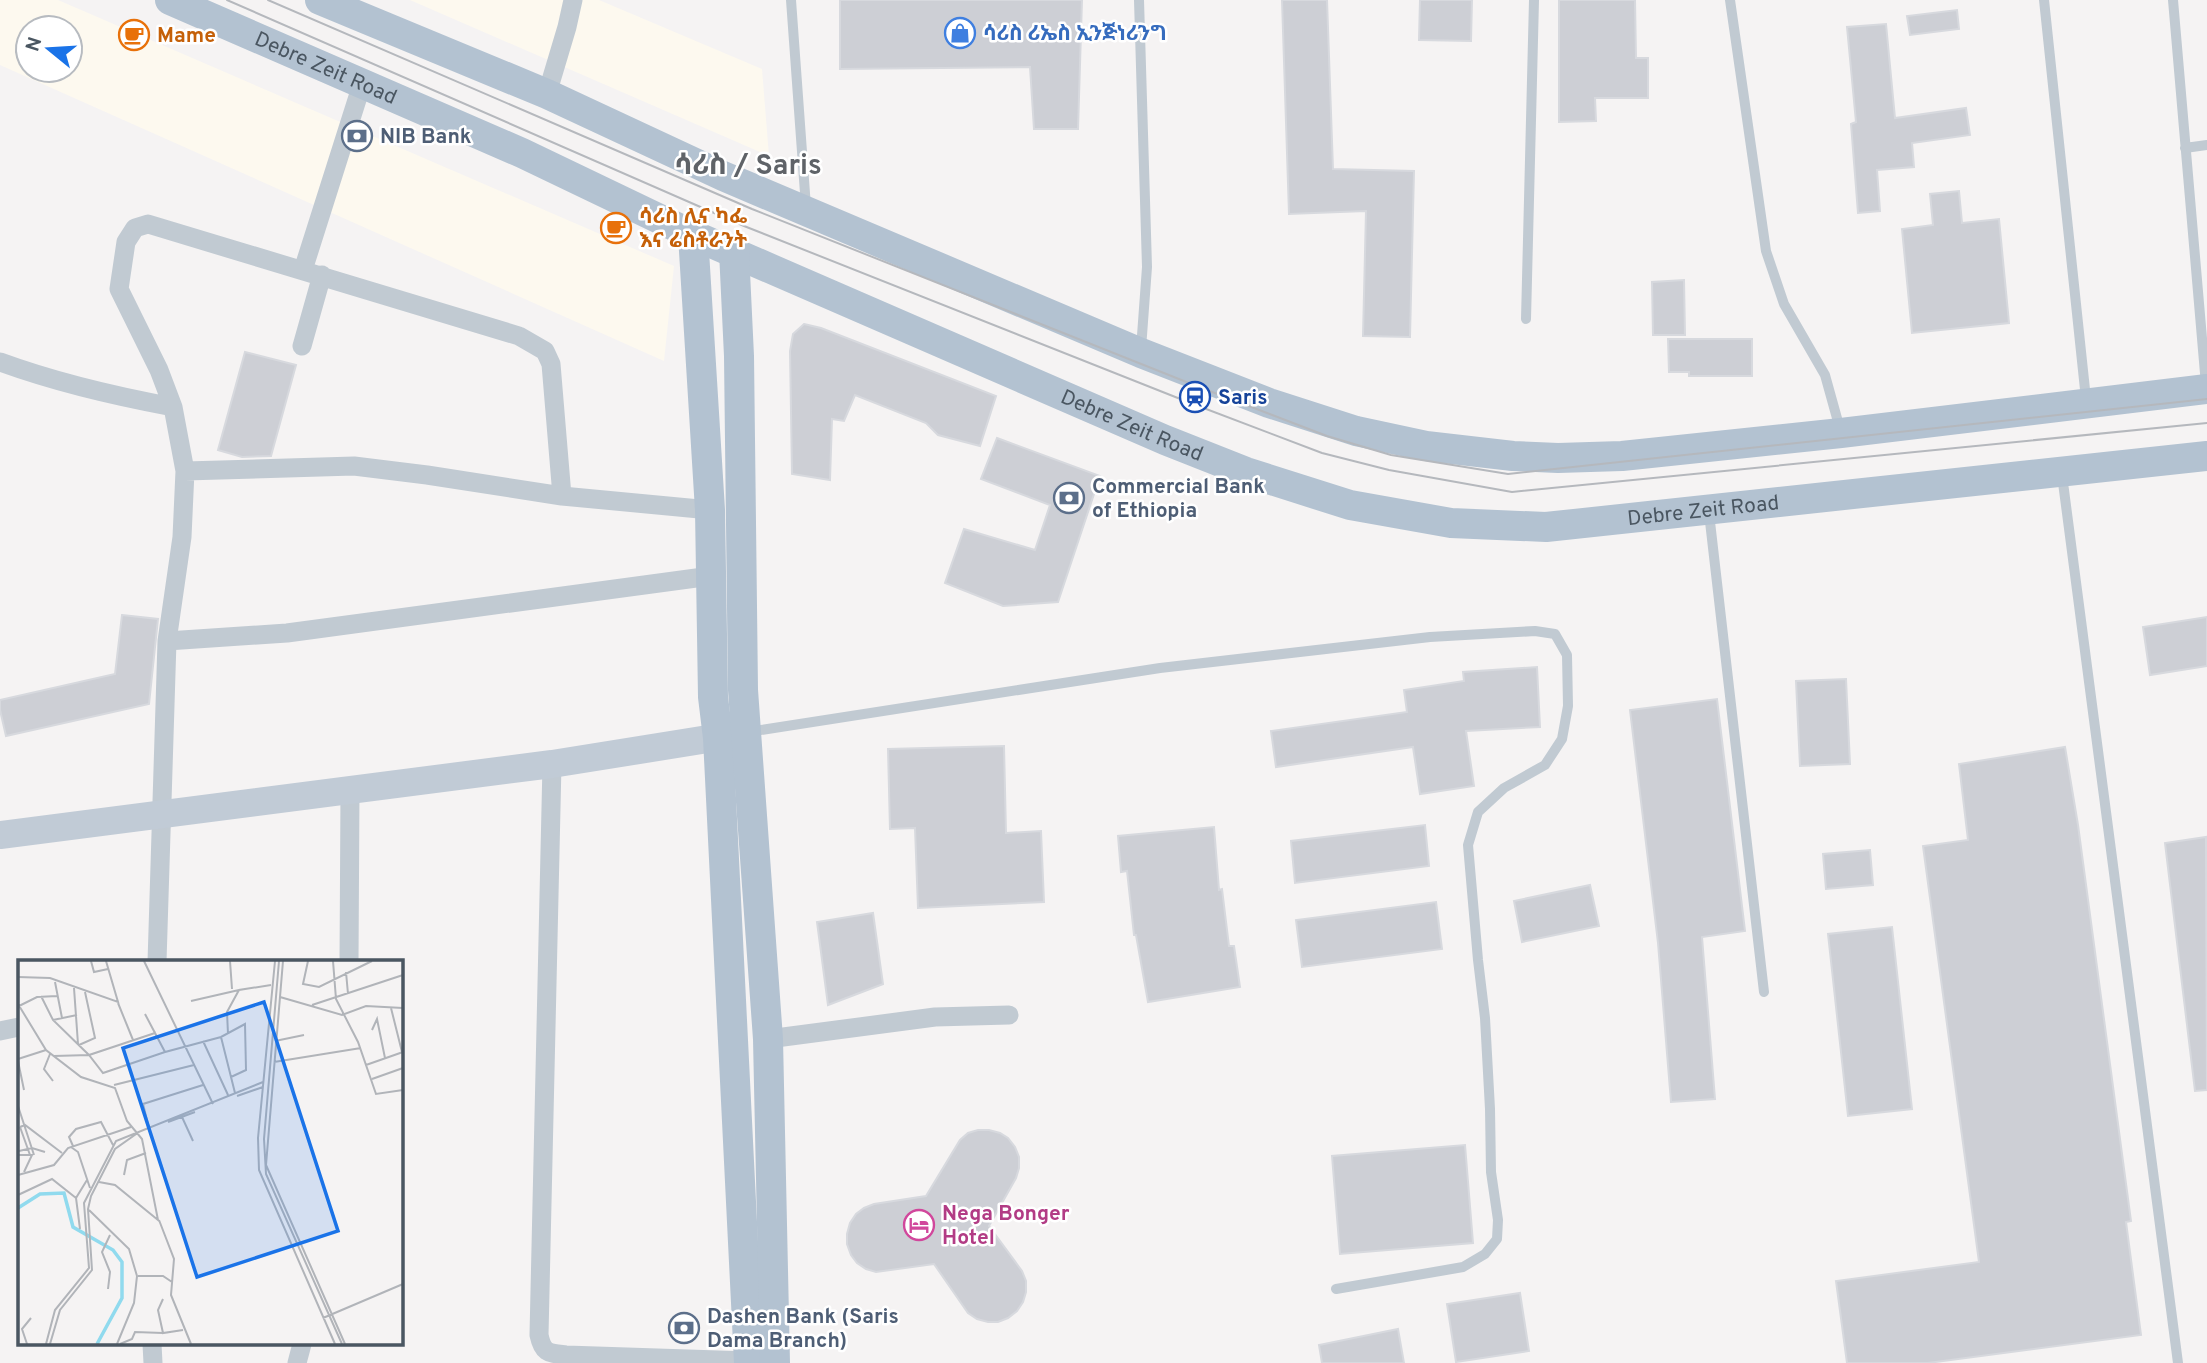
<svg xmlns="http://www.w3.org/2000/svg" width="2207" height="1363" font-family="Overpass,'Noto Sans Ethiopic',sans-serif">
  <style>
    .commercial { fill: #fdf9ef; fill-rule: evenodd }
    .building { fill: #cdcfd5; stroke: #d7d9de; stroke-width: 2 }
    .lines { fill: none; stroke-linecap: round; stroke-linejoin: round }
    .lane { stroke: #c1cad2; stroke-width: 10 }
    .street { stroke: #c1cad2; stroke-width: 19 }
    .secondary { stroke: #c1cbd6; stroke-width: 28 }
    .primary { stroke: #b3c2d1; stroke-width: 30 }
    .tram { stroke: #b5b8bd; stroke-width: 2 }
    .labels { text-anchor: middle; stroke-width: 5; stroke-linejoin: round; paint-order: stroke }
    .shop-label { font-size: 21px; font-weight: bold; fill: #366cbe; stroke: #fff; text-anchor: start }
    .food-label { font-size: 21px; font-weight: bold; fill: #c56008; stroke: #fff; text-anchor: start }
    .street-label { font-size: 21px; fill: #4a5661; stroke: #fff }
    .service-label { font-size: 21px; font-weight: bold; fill: #4e5e75; stroke: #fff; text-anchor: start }
    .transit-label { font-size: 21px; font-weight: bold; fill: #164399; stroke: #fff; text-anchor: start }
    .hotel-label { font-size: 21px; font-weight: bold; fill: #b23c85; stroke: #fff; text-anchor: start }
    .district-label { font-size: 28px; font-weight: bold; fill: #5f6368; stroke: #fff }
    .inset-river { fill: none; stroke: #90daee; stroke-width: 3.5 }
    .inset-road { fill: none; stroke: #b1b4b9; stroke-width: 2 }
    .view { fill: #1a73e8; fill-opacity: 0.15; stroke: #1a73e8; stroke-width: 3.5 }
    .inset-edge { fill: none; stroke: #4a5661; stroke-width: 3.5 }
  </style>
  <rect width="100%" height="100%" fill="#f5f3f3"/>
  <path class="commercial" d="M 0,0 L 58,0 L 674,266 L 664,361 L 0,65 ZM 28,28 L 70,28 L 70,70 L 28,70 Z
    M 410,0 L 599,0 L 762,69 L 769,156 Z"/>
  <path class="building" d="M 840,0 L 1082,0 L 1078,129 L 1034,129 L 1030,67 L 840,69 Z
    M 1282,0 L 1327,0 L 1333,169 L 1414,171 L 1410,337 L 1363,336 L 1366,211 L 1289,214 Z
    M 1420,0 L 1472,0 L 1471,41 L 1419,40 Z
    M 1559,0 L 1635,0 L 1636,58 L 1648,58 L 1648,98 L 1595,98 L 1596,121 L 1559,122 Z
    M 1957,10 L 1959,29 L 1910,35 L 1907,16 Z
    M 1886,24 L 1895,118 L 1966,108 L 1970,135 L 1912,143 L 1914,167 L 1877,170 L 1880,211 L 1858,213 L 1851,124 L 1856,122 L 1847,27 Z
    M 1959,191 L 1962,223 L 1999,219 L 2009,323 L 1912,333 L 1902,229 L 1933,225 L 1930,194 Z
    M 1684,280 L 1685,335 L 1653,335 L 1652,282 Z
    M 804,324 L 821,328 L 996,396 L 980,446 L 938,435 L 926,423 L 855,395 L 844,421 L 832,419 L 830,480 L 792,474 L 790,351 L 793,334 Z
    M 1668,339 L 1752,339 L 1752,376 L 1689,376 L 1689,372 L 1669,372 Z
    M 245,352 L 296,365 L 271,456 L 242,457 L 218,450 Z
    M 997,438 L 1100,476 L 1058,602 L 1003,606 L 945,583 L 964,529 L 1035,550 L 1050,505 L 981,479 Z
    M 122,615 L 158,619 L 149,704 L 6,736 L 0,710 L 0,700 L 115,674 Z
    M 2207,617 L 2207,666 L 2150,675 L 2143,627 Z
    M 1537,667 L 1540,727 L 1466,731 L 1474,786 L 1420,794 L 1413,747 L 1276,767 L 1271,731 L 1407,712 L 1404,690 L 1464,681 L 1463,672 Z
    M 1846,679 L 1850,764 L 1800,766 L 1796,681 Z
    M 1717,699 L 1745,931 L 1702,937 L 1715,1099 L 1671,1102 L 1658,943 L 1630,710 Z
    M 1004,746 L 1006,833 L 1041,831 L 1044,902 L 918,908 L 915,828 L 890,829 L 888,749 Z
    M 2065,747 L 2078,825 L 2131,1221 L 2126,1222 L 2141,1335 L 1928,1363 L 1847,1363 L 1836,1281 L 1979,1262 L 1923,846 L 1968,840 L 1959,764 Z
    M 1425,825 L 1429,866 L 1295,883 L 1291,841 Z
    M 1214,827 L 1219,890 L 1222,889 L 1229,946 L 1234,946 L 1240,987 L 1148,1002 L 1136,935 L 1134,935 L 1127,871 L 1121,872 L 1118,836 Z
    M 2206,837 L 2207,1090 L 2195,1091 L 2165,843 Z
    M 1870,850 L 1873,885 L 1826,889 L 1823,854 Z
    M 1590,885 L 1599,926 L 1522,942 L 1514,901 Z
    M 1436,902 L 1442,949 L 1302,967 L 1296,920 Z
    M 873,913 L 883,984 L 828,1005 L 817,922 Z
    M 1892,927 L 1912,1109 L 1848,1116 L 1828,934 Z
    M 978,1130 L 989,1130 L 1000,1133 L 1008,1138 L 1015,1147 L 1019,1157 L 1019,1168 L 1016,1178 L 989,1226 L 1022,1271 L 1026,1281 L 1026,1292 L 1023,1302 L 1017,1311 L 1008,1318 L 998,1322 L 988,1322 L 977,1319 L 968,1313 L 934,1264 L 876,1272 L 866,1269 L 857,1263 L 851,1255 L 847,1244 L 847,1234 L 850,1223 L 856,1214 L 864,1208 L 874,1204 L 926,1196 L 960,1140 L 968,1133 Z
    M 1465,1145 L 1473,1243 L 1340,1254 L 1332,1156 Z
    M 1520,1293 L 1529,1351 L 1456,1362 L 1447,1304 Z
    M 1398,1329 L 1404,1363 L 1322,1363 L 1319,1345 Z"/>
  <g class="lines">
    <path class="lane" d="M 791,0 L 806,207
      M 1139,0 L 1147,267 L 1141,349
      M 1730,0 L 1766,251 L 1784,304 L 1825,375 L 1840,429
      M 2044,0 L 2086,399
      M 2173,0 L 2206,385
      M 2185,148 L 2207,145
      M 1526,319 L 1534,0
      M 2062,475 L 2178,1363
      M 1709,513 L 1764,992
      M 748,732 L 1160,668 L 1430,637 L 1535,631 L 1555,634 L 1567,655 L 1568,706 L 1562,739 L 1545,765 L 1504,788 L 1478,812 L 1468,845 L 1478,960 L 1485,1018 L 1490,1109 L 1491,1172 L 1498,1220 L 1497,1239 L 1485,1254 L 1463,1267 L 1336,1289"/>
    <path class="street" d="M 547,94 L 567,27 L 573,0
      M 303,270 L 362,84
      M 302,346 L 322,275
      M 0,362 C 57,383 114,396 173,407
      M 185,471 L 354,466 L 427,475 L 562,496 L 710,510
      M 167,641 L 287,633 L 711,576
      M 552,764 L 539,1335 C 543,1354 549,1353 566,1355 L 749,1361 L 759,1359
      M 157,962 L 167,641 L 182,537 L 185,471 L 173,407 L 159,370 L 119,289 L 126,242 L 135,228 L 148,224 L 519,336 L 545,351 L 551,364 L 562,496
      M 349,962 L 350,791
      M 0,1031 L 19,1027
      M 768,1039 L 935,1017 L 1009,1015
      M 152,1344 L 153,1363
      M 297,1363 L 302,1344"/>
    <path class="secondary" d="M 0,835 L 552,764 L 739,734"/>
    <g class="primary">
      <path id="s1" d="M 170,0 L 522,153 L 693,235 L 1165,440 L 1246,472 L 1350,505 L 1451,523 L 1546,527 L 2207,456"/>
      <path d="M 320,0 L 547,94 L 723,176 L 1141,353 L 1269,403 L 1356,431 L 1426,446 L 1513,456 L 1558,458 L 1622,456 L 1841,433 L 2207,389"/>
      <path d="M 693,235 L 710,510 L 713,697 L 718,738 L 749,1363"/>
      <path d="M 734,251 L 739,356 L 743,690 L 768,1039 L 775,1363"/>
    </g>
    <path class="tram" d="M 227,0 L 744,226 L 1193,404 L 1322,453 L 1389,470 L 1512,492 L 2207,423
      M 268,0 L 752,209 L 1199,387 L 1327,436 L 1391,455 L 1508,474 L 2207,399"/>
  </g>
  <defs>
    <g id="shop-ring" transform="scale(1.575)"><circle r="9.5" fill="#fff" stroke="#3f7fe0" stroke-width="1.5"/><path d="M-5-2.5h2.3a2.7 3.5 0 0 1 5.4 0H5L5.5 6h-11ZM-1.5-2.5h3a1.5 2.3 0 0 0-3 0Z" fill="#3f7fe0"/></g>
    <g id="cafe-ring" transform="scale(1.575)"><circle r="9.5" fill="#fff" stroke="#e8710a" stroke-width="1.5"/><path d="M-5.5-4.5H6V0H3Q3 3.5 0 3.5H-2.5Q-5.5 3.5-5.5 0ZM3-3.2v2h1.7v-2ZM-6 4.5H4V6H-6Z" fill="#e8710a"/></g>
    <g id="bank-ring" transform="scale(1.575)"><circle r="9.5" fill="#fff" stroke="#5c6f8a" stroke-width="1.5"/><path d="M-6-4H6V4H-6ZM0-2.3a2.3 2.3 0 1 0 0 4.6a2.3 2.3 0 1 0 0-4.6Z" fill="#5c6f8a"/></g>
    <g id="station-ring" transform="scale(1.575)"><circle r="9.5" fill="#fff" stroke="#1a4fb4" stroke-width="1.5"/><path d="M-3-6H3Q5-6 5-4V2Q5 4 3 4L4.5 6H3L1.5 4h-3L-3 6H-4.5L-3 4Q-5 4-5 2V-4Q-5-6-3-6ZM-3.5-4v3h7v-3ZM-3.5 1v1.5H-2V1ZM2 1v1.5H3.5V1Z" fill="#1a4fb4"/></g>
    <g id="hotel-ring" transform="scale(1.575)"><circle r="9.5" fill="#fff" stroke="#d1479c" stroke-width="1.5"/><path d="M-6-4.5h1.5V1H6V5H4.5V3h-9V5H-6ZM-4 0a1.8 1.8 0 1 1 3.6 0ZM.5 0V-2.5h3Q6-2.5 6 0Z" fill="#d1479c"/></g>
  </defs>
  <g fill-rule="evenodd">
    <use href="#shop-ring" x="960" y="33"/>
    <use href="#cafe-ring" x="134" y="35"/>
    <use href="#bank-ring" x="357" y="136"/>
    <use href="#cafe-ring" x="616" y="228"/>
    <use href="#station-ring" x="1195" y="397"/>
    <use href="#bank-ring" x="1069" y="498"/>
    <use href="#hotel-ring" x="919" y="1225"/>
    <use href="#bank-ring" x="684" y="1328"/>
  </g>
  <g class="labels">
    <g class="shop-label">
      <text x="983" y="40">ሳሪስ ሪኤስ ኢንጅነሪንግ</text>
    </g>
    <g class="food-label">
      <text x="157" y="42">Mame</text>
      <text x="639" y="223">ሳሪስ ሊና ካፌ<tspan x="639" dy="24">እና ሬስቶራንት</tspan></text>
    </g>
    <g class="street-label">
      <text dy="7" stroke="none"><textPath href="#s1" startOffset="170">Debre Zeit Road</textPath></text>
      <text dy="7" stroke="none"><textPath href="#s1" startOffset="1052">Debre Zeit Road</textPath></text>
      <text dy="7" stroke="none"><textPath href="#s1" startOffset="1640">Debre Zeit Road</textPath></text>
    </g>
    <g class="service-label">
      <text x="380" y="143">NIB Bank</text>
      <text x="1092" y="493">Commercial Bank<tspan x="1092" dy="24">of Ethiopia</tspan></text>
      <text x="707" y="1323">Dashen Bank (Saris<tspan x="707" dy="24">Dama Branch)</tspan></text>
    </g>
    <g class="transit-label">
      <text x="1218" y="404">Saris</text>
    </g>
    <g class="hotel-label">
      <text x="942" y="1220">Nega Bonger<tspan x="942" dy="24">Hotel</tspan></text>
    </g>
    <g class="district-label">
      <text x="748" y="174">ሳሪስ / Saris</text>
    </g>
  </g>
  <g transform="translate(18 960)">
    <rect width="385" height="385" fill="#f5f3f3"/>
    <path class="inset-river" d="M 0,248 L 22,234 L 46,233 L 55,267 L 95,290 L 104,302 L 104,338 L 79,384"/>
    <path class="inset-road" d="M 73,1 L 76,12 L 90,9M 126,1 L 195,144M 212,1 L 214,29M 257,1 L 240,178 L 241,210 L 317,384M 261,1 L 246,179 L 248,214 L 324,384M 265,1 L 248,205 L 327,384M 290,1 L 285,24 L 301,27 L 354,1M 315,1 L 318,39 L 340,82 L 358,134 L 385,130M 328,12 L 330,34M 0,17 L 32,18 L 100,42 L 88,1M 37,22 L 44,58M 56,28 L 60,84M 23,36 L 35,60 L 71,95 L 137,73 L 147,92 L 203,77 L 227,64 L 228,110 L 213,117M 262,37 L 324,55 L 348,46 L 385,48M 173,41 L 221,30M 100,43 L 115,80M 0,44 L 28,90 L 63,117 L 97,128 L 109,161 L 124,179 L 140,260 L 97,225 L 81,222M 294,45 L 385,15M 1,46 L 19,37 L 39,36M 373,48 L 384,92M 127,54 L 137,73M 35,60 L 59,55M 354,70 L 359,59 L 367,98M 210,74 L 209,52 L 221,30 L 253,25M 203,77 L 217,133M 185,81 L 210,135M 257,81 L 286,75M 61,85 L 77,78 L 67,32M 32,94 L 26,109 L 35,121M 36,96 L 71,95 L 85,113 L 147,92M 0,99 L 28,90M 0,101 L 6,130M 256,102 L 343,88M 348,105 L 385,92M 354,119 L 385,108M 96,125 L 176,105M 219,136 L 245,127M 0,146 L 16,195M 164,157 L 175,181M 150,162 L 177,152M 2,167 L 7,165 L 44,193M 2,167 L 12,195M 131,168 L 125,144 L 185,125M 55,186 L 51,177 L 58,169 L 83,162 L 95,185M 53,187 L 60,192 L 72,228M 1,191 L 14,188 L 27,192M 0,195 L 14,195 L 6,212M 0,215 L 36,205 L 50,188 L 113,167M 106,215 L 109,200 L 128,193M 0,235 L 34,219 L 58,238M 71,250 L 111,289 L 119,316 L 116,343 L 99,384M 141,260 L 156,299 L 153,335 L 173,384M 62,269 L 58,238 L 69,220M 120,316 L 145,316 L 154,322M 90,329 L 92,312 L 84,292 L 92,275M 145,339 L 140,350 L 145,373 L 165,370M 305,358 L 385,324M 9,384 L 4,369 L 13,358M 28,384 L 37,350 L 71,308 L 66,243 L 98,181 L 245,122M 32,384 L 42,350 L 74,310 L 70,249 L 73,236 L 97,189 L 121,172M 102,384 L 114,379 L 117,372 L 145,373"/>
    <path class="view" d="M 246,42 L 320,271 L 179,317 L 105,88 Z"/>
    <rect width="385" height="385" class="inset-edge"/>
  </g>
  <g transform="translate(49 49) rotate(288)"><circle r="33" fill="#ffffff" stroke="#b7bbc0" stroke-width="2"/>
  <path d="M0-5L12 26L0 18L-12 26Z" fill="#1a73e8"/>
  <text y="-10" font-size="19" font-weight="bold" text-anchor="middle" fill="#4a5661">N</text>
  </g>
</svg>
